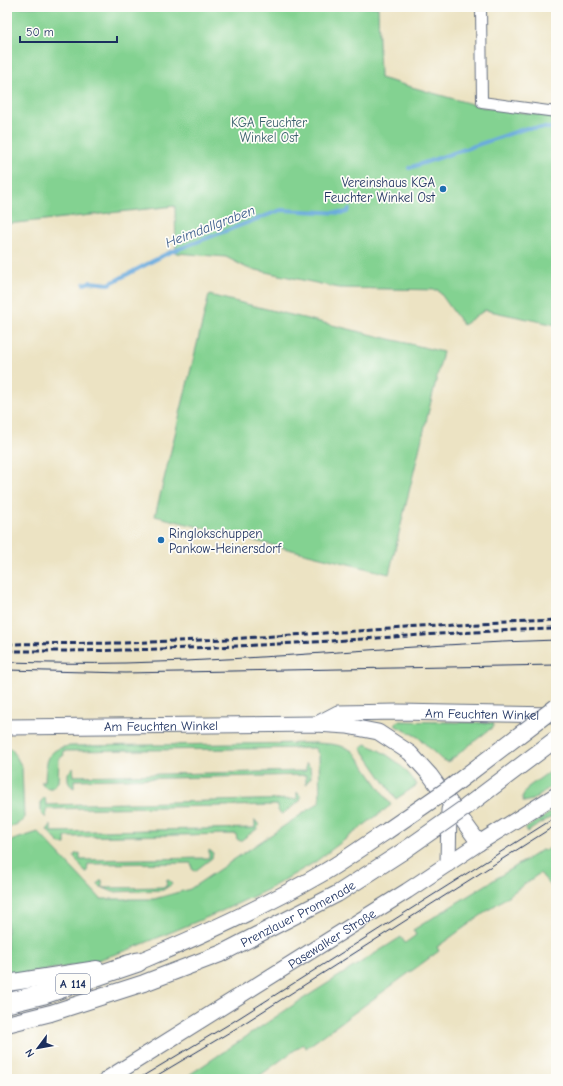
<svg xmlns="http://www.w3.org/2000/svg" width="563" height="1086" font-family="'Comic Neue',sans-serif">
  <style>
    .green { fill: #83d291; stroke: #4f8078 }
    .lines { fill: none; stroke-linecap: round; stroke-linejoin: round }
    .stream { stroke: #6babde; stroke-width: 4 }
    .street-casing { stroke: #646e81; stroke-width: 12 }
    .secondary-casing { stroke: #646e81; stroke-width: 17 }
    .primary-casing { stroke: #646e81; stroke-width: 18 }
    .highway-casing { stroke: #646e81; stroke-width: 21 }
    .street { stroke: #fff; stroke-width: 10 }
    .secondary { stroke: #fff; stroke-width: 15 }
    .primary { stroke: #fff; stroke-width: 16 }
    .highway { stroke: #fff; stroke-width: 19 }
    .tram { stroke: #1b2f5e; stroke-width: 1 }
    .rail { stroke: #1b2f5e; stroke-width: 3; stroke-dasharray: 6 3; stroke-linecap: butt }
    .primary-bridge-casing { stroke: #646e81; stroke-width: 18; stroke-linecap: butt }
    .primary-bridge { stroke: #fff; stroke-width: 16 }
    .poi-dot { fill: #1f6fb2; stroke: #fdfcf7; stroke-width: 1.5 }
    .labels { text-anchor: middle; stroke-width: 3.5; stroke-linejoin: round; paint-order: stroke }
    .shield { fill: #fdfcf7; stroke: #5f6c8c; stroke-width: 1 }
    .shield-label { font-size: 12px; font-weight: bold; fill: #1b2f5e }
    .park-label { font-size: 13px; fill: #3a606d; stroke: #fdfcf7 }
    .poi-label { font-size: 13px; fill: #1b2f5e; stroke: #fdfcf7; text-anchor: end }
    .street-label { font-size: 13px; fill: #1b2f5e; stroke: #fdfcf7 }
    .water-label { font-size: 14px; font-style: italic; fill: #375a8b; stroke: #fdfcf7 }
  </style>
  <rect width="100%" height="100%" fill="#fdfcf7"/>
  <filter id="ink" filterUnits="userSpaceOnUse"><feTurbulence type="fractalNoise" baseFrequency=".025" numOctaves="2"/><feDisplacementMap in="SourceGraphic" scale="8" xChannelSelector="R" yChannelSelector="G"/><feConvolveMatrix kernelMatrix="1 2 1 2 8 2 1 2 1" color-interpolation-filters="sRGB"/></filter>
  <filter id="wash" filterUnits="userSpaceOnUse"><feTurbulence type="fractalNoise" baseFrequency=".012" numOctaves="4" result="noise"/><feDisplacementMap in="SourceGraphic" scale="16" xChannelSelector="R" yChannelSelector="G"/><feGaussianBlur stdDeviation="0.9" result="paint"/><feColorMatrix in="noise" values="0 0 0 0 0 0 0 0 0 0 0 0 0 0 0 0 0 1.4 0 .05"/><feComposite in="paint" operator="in"/></filter>
  <g filter="url(#wash)">
    <rect width="100%" height="100%" fill="#ece3c3"/>
    <path class="green" d="M 7,7 L 378,7 L 380,78 L 482,107 L 556,117 L 556,325 L 485,310 L 463,325 L 438,290 L 339,288 L 247,268 L 226,257 L 176,253 L 175,206 L 7,224 Z
      M 209,295 L 443,352 L 389,574 L 155,516 Z
      M 398,721 L 493,723 L 494,726 L 448,762 L 441,759 L 418,737 L 396,726 L 395,724 Z
      M 316,743 C 329,744 344,744 355,753 L 391,805 L 315,862 L 267,890 L 215,914 L 128,950 L 85,964 L 7,976 L 7,842 L 38,832 L 101,899 L 154,899 L 190,889 L 320,802 L 319,755 L 315,748 L 63,751 L 64,755 L 59,759 L 58,782 L 52,788 L 46,788 L 41,782 L 45,782 C 46,760 47,748 71,746 Z
      M 366,744 C 387,753 404,765 417,785 L 396,799 L 361,748 Z
      M 7,749 L 12,749 L 22,767 L 24,818 L 23,821 L 7,829 Z
      M 306,763 L 310,767 L 311,777 L 306,784 L 306,775 L 74,780 L 74,788 C 67,784 68,780 68,773 L 73,768 L 74,776 L 306,771 Z
      M 556,767 L 556,783 L 532,800 L 524,802 L 522,797 L 528,787 Z
      M 297,792 L 301,797 L 300,801 L 282,814 L 278,811 L 278,805 L 46,809 L 46,818 L 41,813 L 41,801 L 45,797 L 46,805 L 297,799 Z
      M 556,809 L 556,814 L 527,832 L 525,829 Z
      M 255,820 L 259,825 L 257,829 L 240,841 L 237,839 L 236,834 L 65,837 L 65,844 L 60,844 L 47,830 L 51,825 L 51,832 L 255,828 Z
      M 556,848 L 556,890 L 555,891 L 540,873 L 437,947 L 439,951 L 306,1048 L 303,1044 L 255,1079 L 183,1079 L 298,1002 L 401,937 L 405,943 L 416,935 L 413,930 L 542,850 Z
      M 209,850 L 213,853 L 212,858 L 195,871 L 192,869 L 191,863 L 88,864 L 87,872 L 85,872 L 74,857 L 75,854 L 80,853 L 80,860 L 209,858 Z
      M 167,879 L 171,882 L 172,884 L 163,890 L 113,892 L 99,886 L 98,884 L 100,881 L 102,880 L 102,887 L 105,888 L 166,887 Z"/>
    <g class="lines">
      <path class="stream" d="M 409,168 L 527,128 L 556,128
        M 84,284 L 90,282 L 109,284 L 168,253 L 281,210 L 343,213 L 347,212 L 349,209"/>
    </g>
  </g>
  <g filter="url(#ink)">
    <g class="lines">
      <g class="street-casing">
        <path id="street" d="M 481,7 L 482,102 L 556,112"/>
      </g>
      <g class="secondary-casing">
        <g id="secondary">
          <path id="s1" d="M 317,724 L 338,713 L 398,712 L 554,715"/>
          <path id="s2" d="M 7,727 L 316,724 L 347,726 L 378,732 L 410,753 L 430,775 L 479,843"/>
          <path d="M 448,864 L 449,810"/>
          <path id="s3" d="M 107,1079 L 407,891 L 479,843 L 556,795"/>
        </g>
      </g>
      <g class="primary-casing">
        <g id="primary">
          <path d="M 126,964 L 138,962 C 200,936 262,908 321,874 C 344,861 365,845 387,831"/>
          <path d="M 7,983 L 97,969"/>
          <path id="s4" d="M 7,1024 L 51,1013 L 144,983 L 220,954 L 337,894 L 402,852"/>
        </g>
      </g>
      <g class="highway-casing">
        <path id="highway" d="M 7,1003 L 44,994 L 138,962"/>
      </g>
      <use href="#street" class="street"/>
      <use href="#secondary" class="secondary"/>
      <use href="#primary" class="primary"/>
      <use href="#highway" class="highway"/>
      <path class="tram" d="M 7,662 C 46,663 86,664 125,663 C 269,660 412,644 556,640
        M 7,670 L 125,673 L 556,665
        M 138,1079 L 231,1023 L 556,817
        M 151,1079 L 235,1029 L 556,825"/>
      <path class="rail" d="M 7,644 L 124,643 L 227,639 L 454,625 L 556,621
        M 7,651 C 131,652 255,646 378,638 C 437,634 497,630 556,629"/>
      <g class="primary-bridge-casing">
        <path id="primary-bridge" d="M 387,831 L 451,787 L 556,707
          M 402,852 L 466,807 L 556,739"/>
      </g>
      <use href="#primary-bridge" class="primary-bridge"/>
    </g>
  </g>
  <g class="poi-dot">
    <circle cx="443" cy="189" r="4"/>
    <circle cx="161" cy="540" r="4"/>
  </g>
  <g class="labels">
    <rect class="shield" x="56" y="974" width="34" height="20" rx="3"/>
    <g class="shield-label">
      <text x="73" y="988">A 114</text>
    </g>
    <g class="park-label">
      <text x="269" y="127">KGA Feuchter<tspan x="269" dy="15">Winkel Ost</tspan></text>
    </g>
    <g class="poi-label">
      <text x="435" y="187">Vereinshaus KGA<tspan x="435" dy="15">Feuchter Winkel Ost</tspan></text>
      <text x="169" y="538" text-anchor="start">Ringlokschuppen<tspan x="169" dy="15">Pankow-Heinersdorf</tspan></text>
    </g>
    <g class="street-label">
      <text dy="5" stroke="none"><textPath href="#s1" startOffset="168">Am Feuchten Winkel</textPath></text>
      <text dy="5" stroke="none"><textPath href="#s2" startOffset="154">Am Feuchten Winkel</textPath></text>
      <text dy="5" stroke="none"><textPath href="#s4" startOffset="312">Prenzlauer Promenade</textPath></text>
      <text dy="5" stroke="none"><textPath href="#s3" startOffset="265">Pasewalker Straße</textPath></text>
    </g>
    <g class="water-label">
      <text transform="translate(210 226) rotate(-21)" y="5">Heimdallgraben</text>
    </g>
  </g>
  <rect width="563" height="1086" fill="none" stroke="#fdfcf7" stroke-width="24"/>
  <g transform="translate(38 1048) rotate(238)" stroke="#fdfcf7" stroke-width="3" paint-order="stroke">
  <path d="M0-3L7 15L0 10L-7 15Z" fill="#1b2f5e"/>
  <text y="-6" font-size="11" font-weight="bold" text-anchor="middle" fill="#1b2f5e">N</text>
  </g>
  <path d="M20 36v6h97v-6" fill="none" stroke="#1b2f5e" stroke-width="2"/>
  <text x="26" y="36" font-size="12" fill="#1b2f5e" stroke="#fdfcf7" stroke-width="3" paint-order="stroke">50 m</text>
</svg>
